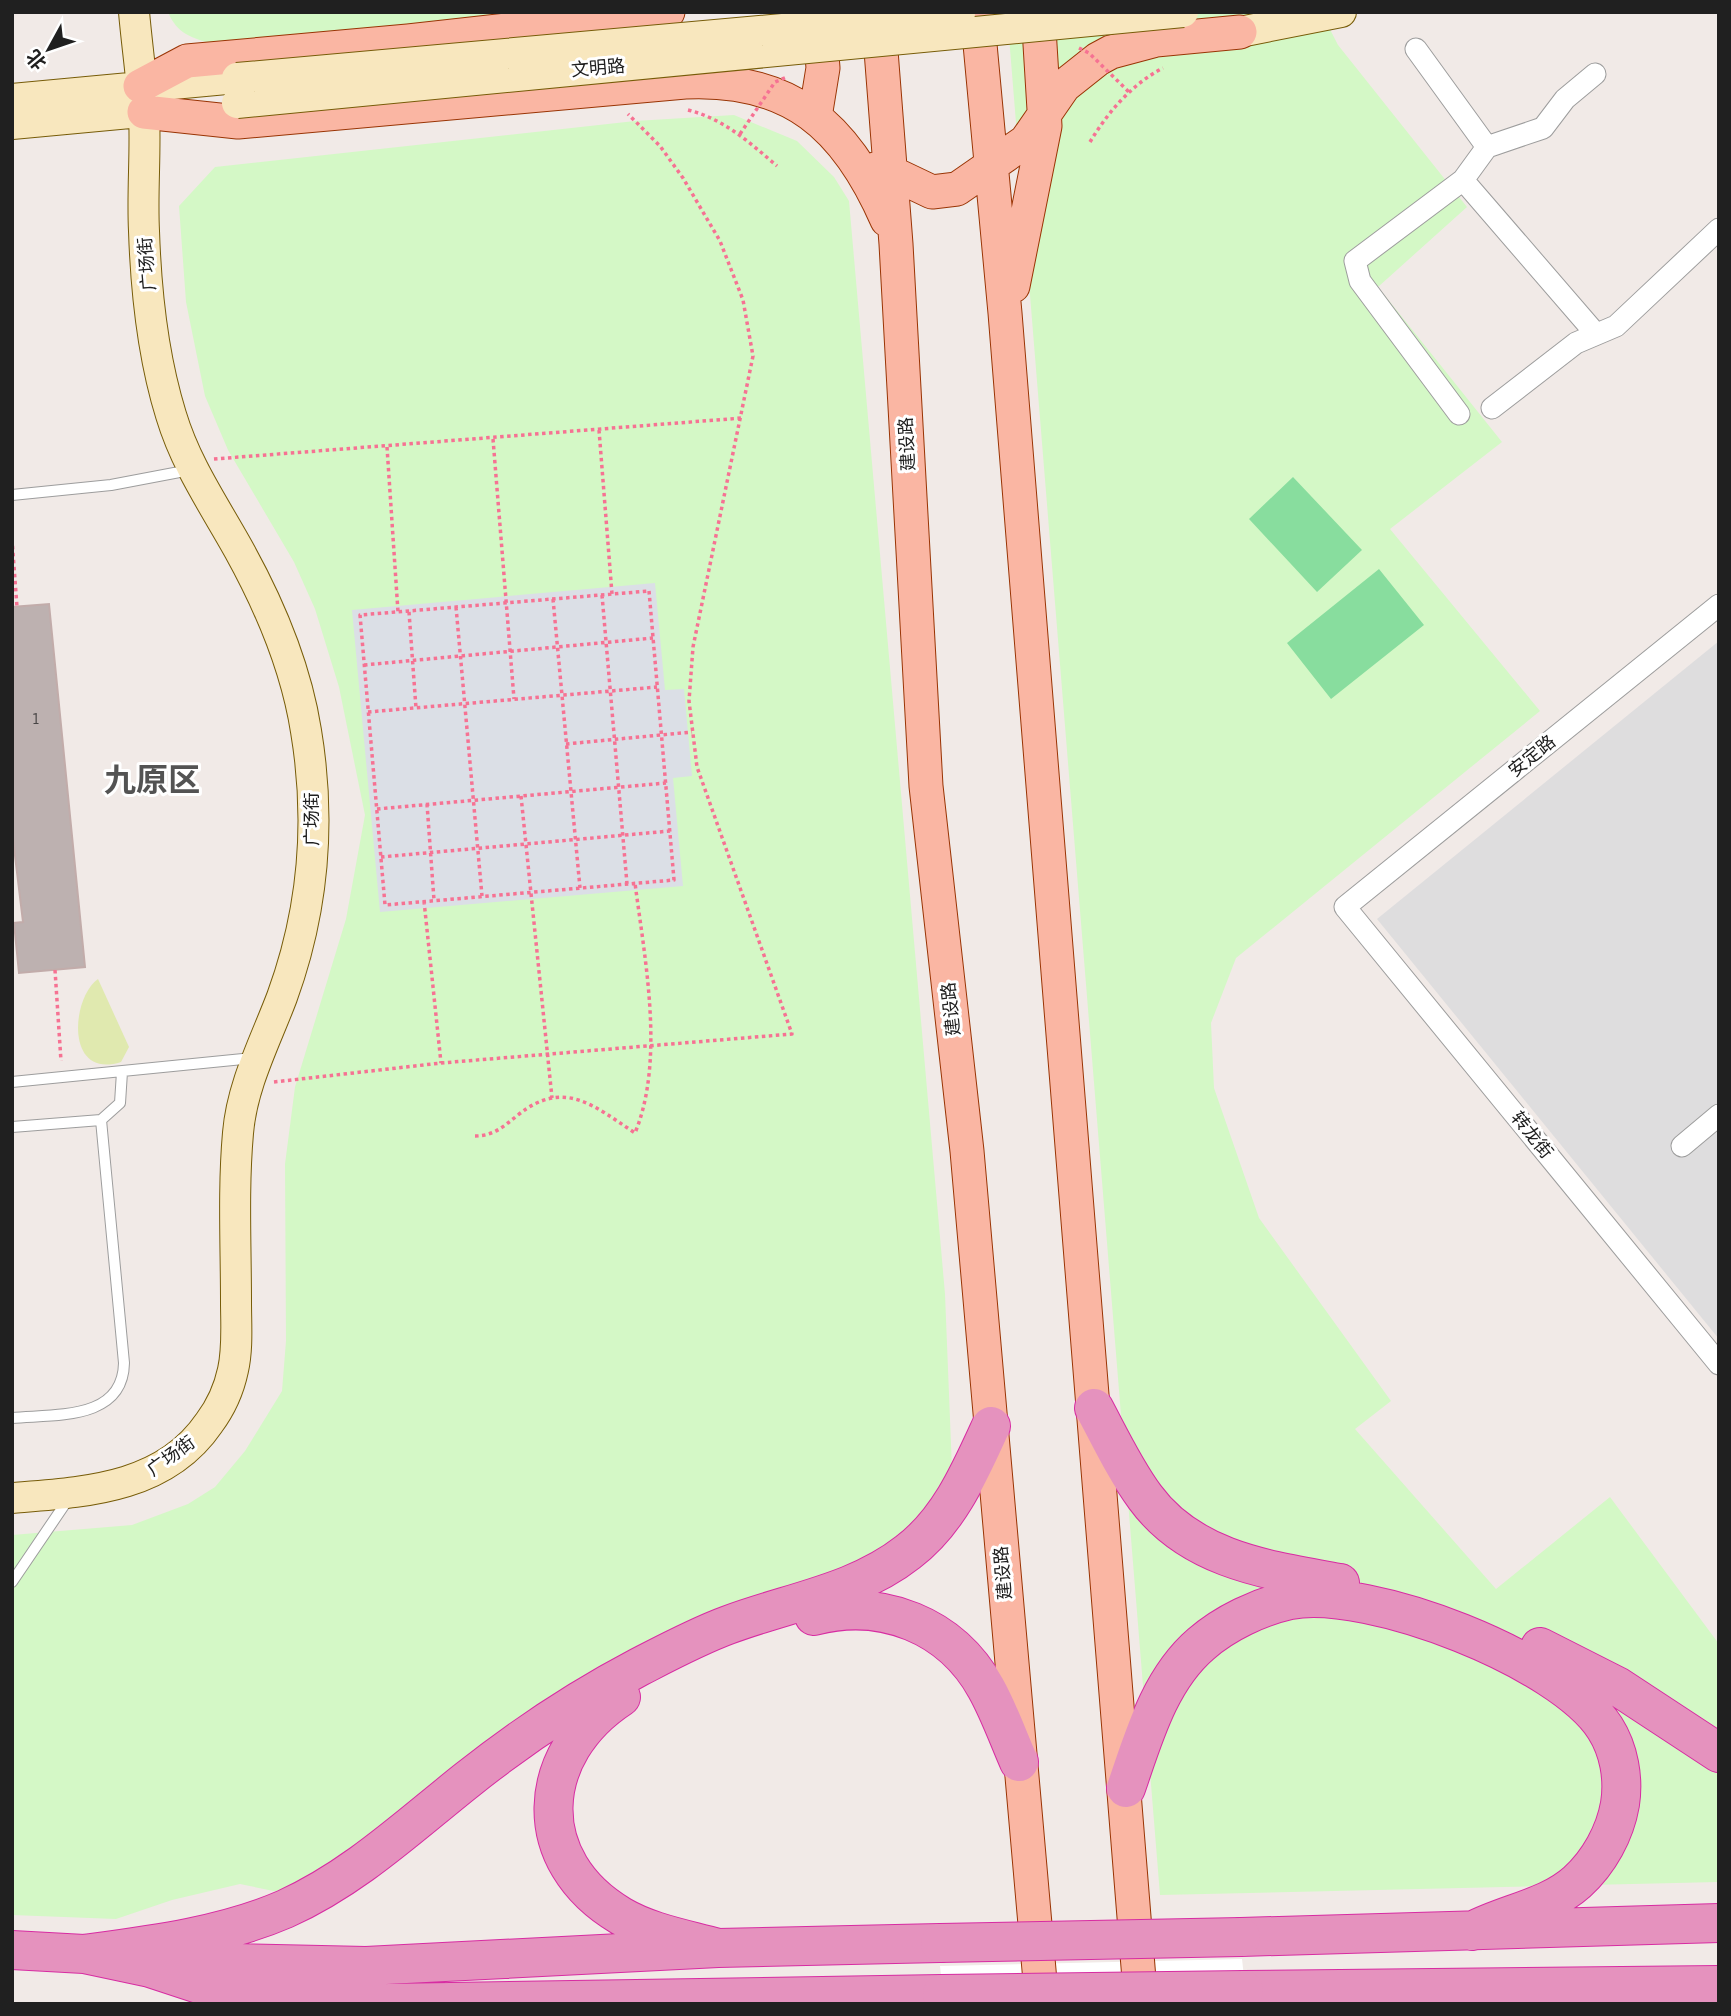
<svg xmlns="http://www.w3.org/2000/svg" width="1731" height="2016" font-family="'Asap Condensed','Noto Sans SC',sans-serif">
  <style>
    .residential { fill: #deddde }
    .grass { fill: #e0e9af }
    .park { fill: #d4f8c6 }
    .pitch { fill: #88dd9e }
    .plaza { fill: #dbdfe6 }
    .pier { fill: #fff }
    .building { fill: #bdb1b0; stroke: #c2acaa; stroke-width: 2 }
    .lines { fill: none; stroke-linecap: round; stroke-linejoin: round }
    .lane-casing { stroke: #9d9d9d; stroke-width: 12 }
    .street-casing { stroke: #9d9d9d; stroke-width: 23 }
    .secondary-casing { stroke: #775c08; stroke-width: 32 }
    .primary-casing { stroke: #993404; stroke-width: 35 }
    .highway-casing { stroke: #d72ca2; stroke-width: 40 }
    .path { stroke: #f67293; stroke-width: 3.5; stroke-dasharray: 3.5 3.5; stroke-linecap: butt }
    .lane { stroke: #fff; stroke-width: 10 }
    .street { stroke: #fff; stroke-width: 21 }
    .secondary { stroke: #f8e7be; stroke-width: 30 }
    .primary { stroke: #fab6a3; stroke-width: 33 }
    .highway { stroke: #e592be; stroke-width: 38 }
    .secondary-bridge-casing { stroke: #775c08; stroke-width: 32; stroke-linecap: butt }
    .highway-bridge-casing { stroke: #d72ca2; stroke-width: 40; stroke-linecap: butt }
    .path-bridge { stroke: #f67293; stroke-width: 3.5; stroke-dasharray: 3.5 3.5; stroke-linecap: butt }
    .secondary-bridge { stroke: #f8e7be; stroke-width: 30 }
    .highway-bridge { stroke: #e592be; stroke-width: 38 }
    .labels { text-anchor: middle; stroke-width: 6; stroke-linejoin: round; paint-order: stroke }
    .number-label { font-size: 14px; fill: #474444 }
    .street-label { font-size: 18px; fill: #202020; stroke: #fff }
    .town-label { font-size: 32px; font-weight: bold; fill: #535353; stroke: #fff }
  </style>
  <rect width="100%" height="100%" fill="#f1eae7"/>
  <path class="residential" d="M 1719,641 L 1719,1339 L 1377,919 Z"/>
  <path class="grass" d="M 98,979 L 129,1047 L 121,1062 C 65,1080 71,998 98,979 Z"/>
  <path class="park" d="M 168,12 L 523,12 L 213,44 C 192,38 177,34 168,12 Z
    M 1007,12 L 1321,12 L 1338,45 L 1467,207 L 1378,287 L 1502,442 L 1390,529 L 1540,711 L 1236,958 L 1211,1023 L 1214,1088 L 1259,1218 L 1391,1401 L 1355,1429 L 1496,1589 L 1610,1497 L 1719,1644 L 1719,1882 L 1160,1895 Z
    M 734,115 L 797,141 L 834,177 L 849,201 L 945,1294 L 952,1469 L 932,1514 L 891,1550 L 707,1619 L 288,1894 L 240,1884 L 172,1900 L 116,1919 L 12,1915 L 12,1535 L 132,1525 L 188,1504 L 215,1487 L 245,1451 L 282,1391 L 286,1341 L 285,1164 L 295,1087 L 346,919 L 365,815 L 339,687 L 315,609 L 294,562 L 228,450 L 205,396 L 186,302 L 179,206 L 215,167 L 635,121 Z"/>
  <path class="pitch" d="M 1293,477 L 1362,550 L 1317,592 L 1249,519 Z
    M 1379,569 L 1424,625 L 1331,699 L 1287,643 Z"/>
  <path class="plaza" d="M 655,583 L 665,690 L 684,689 L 692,776 L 673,778 L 683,886 L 380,912 L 352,610 Z"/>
  <path class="pier" d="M 1242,1959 L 1247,2004 L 944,2004 L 940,1966 Z"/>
  <path class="building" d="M 49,604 L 85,967 L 19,973 L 14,923 L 23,922 L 12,831 L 12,607 Z"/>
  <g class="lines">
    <g class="lane-casing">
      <path id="lane" d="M 12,495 L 111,485 L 190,470
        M 12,1082 L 253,1058
        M 12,1127 L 101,1120 L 120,1103 L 122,1072
        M 12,1418 C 54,1414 123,1421 124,1363 L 101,1120
        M 12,1582 L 69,1498"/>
    </g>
    <g class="street-casing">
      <path id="street" d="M 1416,49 L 1487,147
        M 1463,180 L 1596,334
        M 1492,408 L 1576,343 L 1616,326 L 1719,229
        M 1459,414 L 1360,281 L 1355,261 L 1463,180 L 1487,147 L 1543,128 L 1565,99 L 1595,74
        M 1719,605 L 1345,907 L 1719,1364
        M 1682,1146 L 1719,1115"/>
    </g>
    <g class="secondary-casing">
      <path id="secondary" d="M 1240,32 L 1341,12
        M 12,99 L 237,78
        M 12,124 L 162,110
        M 12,1498 C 85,1492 164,1489 209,1423 C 221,1407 229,1389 233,1370 C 238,1348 236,1324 236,1302 C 236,1246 233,1189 238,1133 C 242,1085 265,1042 282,997 C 313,912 321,821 306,731 C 296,667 270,606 239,550 C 214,505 186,465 171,415 C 153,357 146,292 144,231 C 142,192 146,152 144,113 C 142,80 137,46 134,12"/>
    </g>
    <g class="primary-casing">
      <path id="primary" d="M 878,12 L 896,244 L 926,786 L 967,1151 L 1042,2004
        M 977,12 L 1005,313 L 1141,2004
        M 140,86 L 187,61 L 408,41 L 668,12
        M 144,112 L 238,122 L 685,82 C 791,77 846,126 887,220
        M 815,117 L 823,68 L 819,19
        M 875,169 L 890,172 L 932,192 L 957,189 L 1026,141 L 1064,86 L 1098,59 L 1111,52 L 1156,40 L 1240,32
        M 1013,286 L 1045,126 L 1038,12"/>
    </g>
    <g class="highway-casing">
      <path id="highway" d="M 1094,1408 C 1110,1438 1125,1470 1145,1497 C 1191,1560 1268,1570 1340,1583
        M 814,1616 C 882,1598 951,1625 986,1688 C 999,1711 1008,1737 1019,1762
        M 1540,1647 L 1617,1686 L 1719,1753
        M 621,1697 C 534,1754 528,1861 621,1916 C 650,1933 686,1939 718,1948
        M 1126,1788 C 1143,1739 1159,1680 1201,1644 C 1225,1623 1259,1607 1290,1600 C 1369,1585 1562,1660 1605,1728 C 1619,1750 1624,1778 1620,1804 C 1615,1833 1599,1862 1577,1882 C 1548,1908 1506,1913 1472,1931
        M 1241,1937 L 1719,1923
        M 12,1950 L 84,1954 L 150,1968 L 229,1994 L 355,2003
        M 84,1954 C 151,1945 223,1936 285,1909 C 354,1878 409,1826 467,1780 C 521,1737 578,1699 639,1667 C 668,1652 698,1636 728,1625 C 789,1602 856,1593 908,1552 C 949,1521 970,1472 991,1426
        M 150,1968 L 182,1962 L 366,1966 L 718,1948 L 940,1943
        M 1244,1990 L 1719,1985
        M 331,2004 L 942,1994"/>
    </g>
    <path class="path" d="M 688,110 C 724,119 749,142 777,166
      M 1090,142 C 1108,112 1132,84 1163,68
      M 599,430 L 612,594
      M 493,439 L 514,699
      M 387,447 L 398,612
      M 214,459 L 742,418
      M 12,539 L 17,607
      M 649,591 L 674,880 L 385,905 L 360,615 Z
      M 602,595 L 627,884
      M 553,599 L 580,888
      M 456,607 L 482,896
      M 409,612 L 416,708
      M 364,665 L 653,638
      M 368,712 L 657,687
      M 566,744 L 692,732
      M 521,796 L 552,1098
      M 427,804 L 434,900
      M 377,809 L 666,783
      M 381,857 L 670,831
      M 424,901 L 441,1063
      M 55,970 L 61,1061
      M 274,1082 L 441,1063 L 792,1034 L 697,767 L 689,701 L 693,647 L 753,356 L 743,300 L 720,241 L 683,178 L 660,146 L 628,114
      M 475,1136 C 494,1136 504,1126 518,1115 C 564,1078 594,1106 635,1133 C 665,1060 645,961 635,883"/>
    <use href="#lane" class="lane"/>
    <use href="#street" class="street"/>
    <use href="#secondary" class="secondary"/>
    <use href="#primary" class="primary"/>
    <use href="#highway" class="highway"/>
    <g class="secondary-bridge-casing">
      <path id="secondary-bridge" d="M 237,78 L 960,13
        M 237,103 L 1183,12"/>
    </g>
    <g class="highway-bridge-casing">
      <path id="highway-bridge" d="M 940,1943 L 1241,1937
        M 942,1994 L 1244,1990"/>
    </g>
    <path class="path-bridge" d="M 1079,48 L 1089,53 L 1130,93
      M 740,134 L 775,82 L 787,77"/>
    <use href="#secondary-bridge" class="secondary-bridge"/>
    <use href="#highway-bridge" class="highway-bridge"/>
  </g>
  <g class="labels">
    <g class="number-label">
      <text x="36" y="724">1</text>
    </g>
    <g class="street-label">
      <text transform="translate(598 68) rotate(-5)" y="6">文明路</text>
      <text transform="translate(147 264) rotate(-95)" y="6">广场街</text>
      <text transform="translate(907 444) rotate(-93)" y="6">建设路</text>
      <text transform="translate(1532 756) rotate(-39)" y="6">安定路</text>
      <text transform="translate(312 819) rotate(-90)" y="6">广场街</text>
      <text transform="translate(951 1009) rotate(-96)" y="6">建设路</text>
      <text transform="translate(1532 1135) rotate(51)" y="6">转龙街</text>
      <text transform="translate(171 1456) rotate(-36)" y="6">广场街</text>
      <text transform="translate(1003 1573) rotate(-95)" y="6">建设路</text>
    </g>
    <g class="town-label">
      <text x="152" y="791">九原区</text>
    </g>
  </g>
  <rect width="1731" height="2016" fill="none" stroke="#202020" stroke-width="28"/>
  <g transform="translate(49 49) rotate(230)" stroke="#ffffff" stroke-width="5" paint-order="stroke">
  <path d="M0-5L12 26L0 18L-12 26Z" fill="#202020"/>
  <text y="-10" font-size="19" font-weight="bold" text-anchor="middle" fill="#202020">北</text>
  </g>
</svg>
